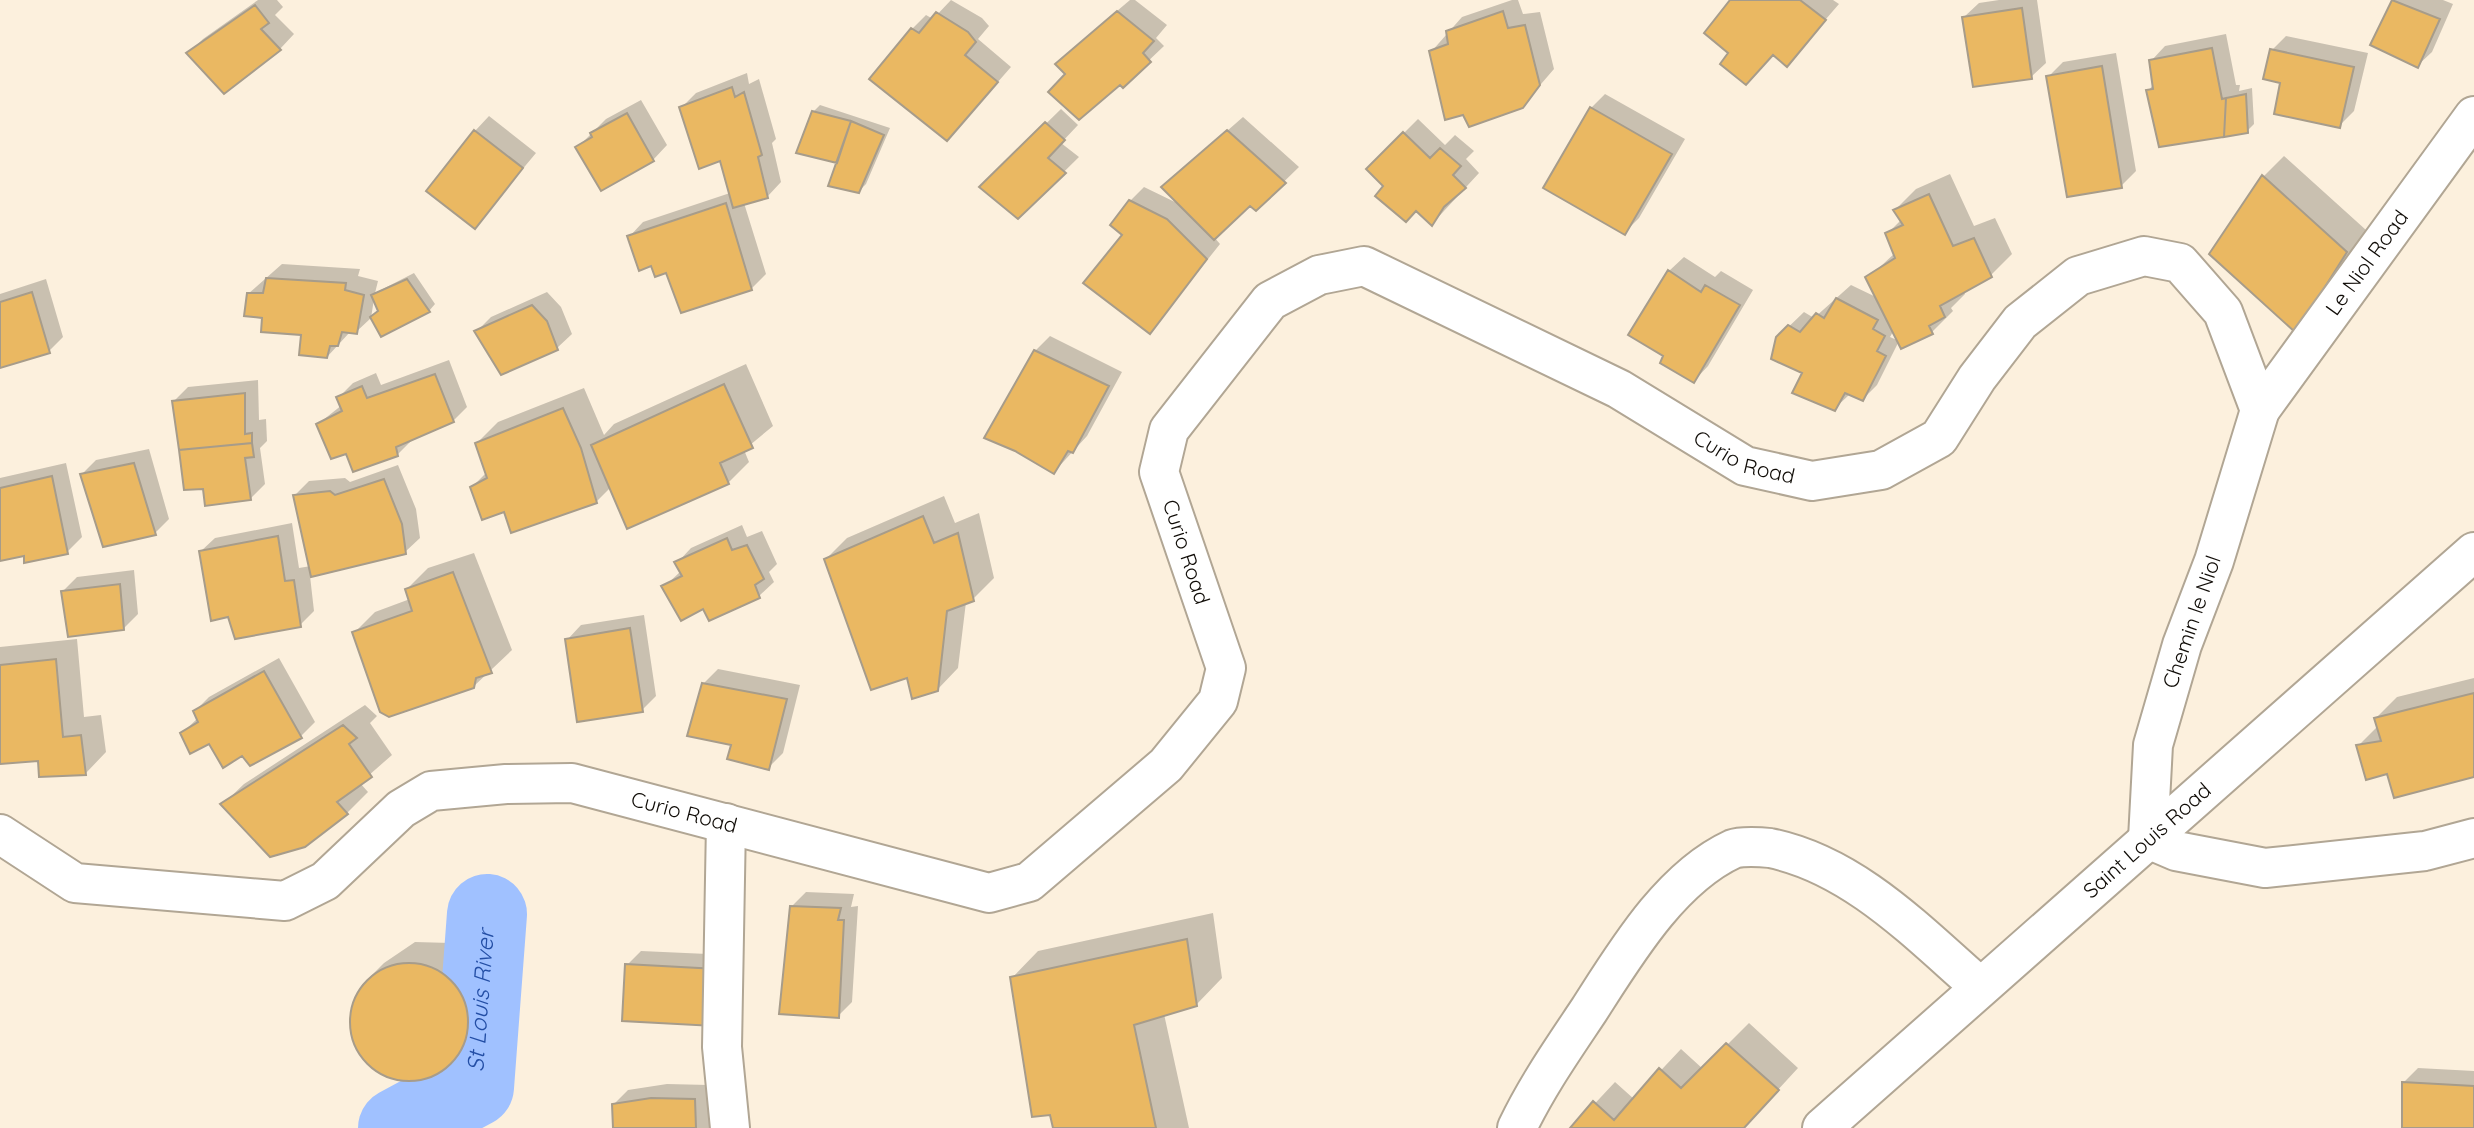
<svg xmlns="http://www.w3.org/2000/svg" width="2474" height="1128" font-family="Quicksand,sans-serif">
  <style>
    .shadow { fill: #0003 }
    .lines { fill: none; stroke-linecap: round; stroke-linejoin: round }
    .river { stroke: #a0c1ff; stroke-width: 80 }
    .building { fill: #eab862; stroke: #a79c8a; stroke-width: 2 }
    .street-casing { stroke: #b1a694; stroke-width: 42 }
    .secondary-casing { stroke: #b1a694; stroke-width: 42 }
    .primary-casing { stroke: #b1a694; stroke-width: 42 }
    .street { stroke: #fff; stroke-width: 38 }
    .secondary { stroke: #fff; stroke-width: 38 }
    .primary { stroke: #fff; stroke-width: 38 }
    .labels { text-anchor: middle; stroke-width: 7; stroke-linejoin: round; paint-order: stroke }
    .street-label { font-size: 21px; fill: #0f0b06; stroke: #fff }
    .water-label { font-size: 23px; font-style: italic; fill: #234ea5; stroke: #fff }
  </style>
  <rect width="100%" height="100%" fill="#fcf0dd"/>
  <path class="shadow" d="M 258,0 L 277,0 L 283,7 L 275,15 L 294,34 L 280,49 L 189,53 L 203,39 Z
    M 951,0 L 982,18 L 989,26 L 978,39 L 1011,67 L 961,124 L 912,29 L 926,15 L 933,19 Z
    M 1130,0 L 1135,0 L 1167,25 L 1156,38 L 1164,46 L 1123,85 L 1067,74 L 1071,50 Z
    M 1512,0 L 1518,0 L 1523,14 L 1540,12 L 1554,69 L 1522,106 L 1431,52 L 1462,17 Z
    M 1733,0 L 1833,0 L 1839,4 L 1787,64 L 1774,53 L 1731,52 Z
    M 1999,0 L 2037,0 L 2046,63 L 2031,77 L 1964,17 L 1979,3 Z
    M 2394,0 L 2443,0 L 2453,4 L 2432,52 L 2417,66 L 2373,45 Z
    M 2226,34 L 2236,85 L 2240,85 L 2239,91 L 2252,88 L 2254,124 L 2247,131 L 2148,91 L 2154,84 L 2151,61 L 2165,46 Z
    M 2286,36 L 2368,53 L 2354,111 L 2339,126 L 2282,81 L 2272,50 Z
    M 2116,53 L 2136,171 L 2121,186 L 2048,77 L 2063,62 Z
    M 747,73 L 749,84 L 759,79 L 776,139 L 772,143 L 781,182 L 767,197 L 744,203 L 766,274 L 752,288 L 682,311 L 667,271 L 651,263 L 629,237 L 643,222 L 730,193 L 721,158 L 681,108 L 696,93 Z
    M 1605,94 L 1685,139 L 1639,218 L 1625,232 L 1591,108 Z
    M 641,100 L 667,145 L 653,160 L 577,148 L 606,119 Z
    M 820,105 L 890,128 L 866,184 L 859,191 L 813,112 Z
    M 1061,109 L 1078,125 L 1061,143 L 1079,157 L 1018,217 L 981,187 Z
    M 489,116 L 536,153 L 475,226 L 475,131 Z
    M 1243,117 L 1299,167 L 1256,209 L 1250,204 L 1214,237 L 1220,244 L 1150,332 L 1125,234 L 1130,201 L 1144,187 L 1179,204 L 1163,187 Z
    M 1418,119 L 1445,145 L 1455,135 L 1474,151 L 1466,159 L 1479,173 L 1432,224 L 1368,169 Z
    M 2284,156 L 2366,230 L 2316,310 L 2263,177 Z
    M 1950,174 L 1974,226 L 1995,218 L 2012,254 L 1991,275 L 1964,291 L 1965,294 L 1951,308 L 1953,311 L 1932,332 L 1902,346 L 1894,330 L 1890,337 L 1899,341 L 1877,385 L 1863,399 L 1849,395 L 1834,409 L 1778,337 L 1804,312 L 1814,318 L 1851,285 L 1878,298 L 1868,278 L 1895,253 L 1887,234 L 1901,220 L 1895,210 L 1916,189 Z
    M 1684,257 L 1715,277 L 1721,271 L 1753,290 L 1708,366 L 1694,381 L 1665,355 L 1669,271 Z
    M 282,264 L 360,269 L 358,276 L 378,281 L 375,293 L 414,273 L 435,304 L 429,311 L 379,310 L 374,299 L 371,318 L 356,332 L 350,332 L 327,357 L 303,333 L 264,317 L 248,294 Z
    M 46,279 L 63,337 L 49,351 L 0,366 L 0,294 Z
    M 547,292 L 561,307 L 572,334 L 557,348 L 477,331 L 491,317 Z
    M 1050,336 L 1122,372 L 1087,436 L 1054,472 L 1035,351 Z
    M 449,360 L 467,407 L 453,421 L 412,440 L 397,455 L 347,452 L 318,424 L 342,405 L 338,398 L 353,383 L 376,373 L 381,385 Z
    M 746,364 L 773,426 L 744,450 L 749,462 L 728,483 L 611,487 L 596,502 L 506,510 L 472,487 L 487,472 L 477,443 L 498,422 L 584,388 L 604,435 L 614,424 Z
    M 258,380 L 259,420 L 266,419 L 267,441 L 260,448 L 265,484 L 251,498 L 204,487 L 173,402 L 188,387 Z
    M 149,449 L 169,519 L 155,533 L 82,474 L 96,460 Z
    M 66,463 L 82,537 L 67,552 L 26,554 L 0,560 L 0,478 Z
    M 398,465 L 416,509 L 420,538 L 405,552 L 310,576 L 314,611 L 300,625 L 229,615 L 200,552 L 215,538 L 292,523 L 299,568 L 311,566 L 295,495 L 309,481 L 345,478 L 350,482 Z
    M 944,496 L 955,523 L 979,513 L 994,578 L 973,599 L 966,602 L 958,668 L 937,690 L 909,675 L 826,559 L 847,538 Z
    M 742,525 L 747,537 L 762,531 L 777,564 L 769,572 L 774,582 L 759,596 L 703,607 L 664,587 L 681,571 L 677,563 L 691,548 Z
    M 474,553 L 512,650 L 473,687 L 354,633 L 375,612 L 410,599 L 407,589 L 428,568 Z
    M 134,570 L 138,614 L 124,628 L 63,591 L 77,577 Z
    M 644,615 L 656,696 L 642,710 L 567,640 L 581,625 Z
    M 77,639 L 84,717 L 101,715 L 106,752 L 86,773 L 39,759 L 0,763 L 0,647 Z
    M 279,658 L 315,722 L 301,736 L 243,753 L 182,733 L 198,718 L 195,711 L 209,697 Z
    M 718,669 L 800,685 L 783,753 L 768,768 L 734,743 L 704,683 Z
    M 2474,678 L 2474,775 L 2388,772 L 2358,746 L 2378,726 L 2376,718 L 2397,697 Z
    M 365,705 L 377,716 L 370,723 L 392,755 L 360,783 L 368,792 L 347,813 L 223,804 L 244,784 Z
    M 806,892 L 854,894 L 851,907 L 858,906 L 852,1002 L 838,1016 L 791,907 Z
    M 1213,913 L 1222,978 L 1196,1005 L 1164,1014 L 1189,1128 L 1055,1128 L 1012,978 L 1038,951 Z
    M 415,942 L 451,943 L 481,966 L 491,1001 L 479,1036 L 457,1057 L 426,1079 L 389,1078 L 360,1055 L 349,1020 L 362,985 L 384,963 Z
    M 641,951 L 730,955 L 728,1010 L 627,965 Z
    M 1749,1023 L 1798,1068 L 1743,1128 L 1572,1128 L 1615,1082 L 1634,1099 L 1681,1049 L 1703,1069 Z
    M 2418,1068 L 2474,1071 L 2474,1128 L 2404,1128 L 2403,1083 Z
    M 667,1084 L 709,1085 L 710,1128 L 615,1128 L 613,1105 L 628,1090 Z"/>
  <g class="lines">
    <path class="river" id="s1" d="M 398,1128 L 474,1087 L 487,914"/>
  </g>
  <path class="building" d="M 1730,0 L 1800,0 L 1826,20 L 1787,67 L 1773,55 L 1746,85 L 1720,64 L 1728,53 L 1704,33 Z
    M 2392,0 L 2440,19 L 2418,68 L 2370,45 Z
    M 255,5 L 269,23 L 261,29 L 281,50 L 224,94 L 186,53 Z
    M 2022,8 L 2032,79 L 1973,87 L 1962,17 Z
    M 1117,11 L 1154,41 L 1143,53 L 1151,62 L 1123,88 L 1120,85 L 1079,120 L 1048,92 L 1065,74 L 1055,64 Z
    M 1503,11 L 1508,28 L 1525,25 L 1540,85 L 1523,108 L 1469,127 L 1463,115 L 1445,120 L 1429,51 L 1448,44 L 1446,31 Z
    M 936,12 L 968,32 L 976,42 L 965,55 L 998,82 L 947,141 L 869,79 L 911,28 L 919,33 Z
    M 2212,48 L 2222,99 L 2226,98 L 2224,137 L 2159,147 L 2146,90 L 2153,89 L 2149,60 Z
    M 2270,49 L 2354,67 L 2340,128 L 2274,114 L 2280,83 L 2263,79 Z
    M 2102,66 L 2122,188 L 2067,197 L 2046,76 Z
    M 732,87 L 735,97 L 744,92 L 762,155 L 758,157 L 768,198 L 733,208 L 720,161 L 699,169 L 679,107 Z
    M 2246,94 L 2248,133 L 2224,137 L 2226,98 Z
    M 1590,107 L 1672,154 L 1625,235 L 1543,188 Z
    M 812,111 L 851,121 L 837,163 L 796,153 Z
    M 627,113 L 654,161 L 601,191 L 575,147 L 592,137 L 590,133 Z
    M 851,121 L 884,135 L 859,193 L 828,186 Z
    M 1045,122 L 1065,140 L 1048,158 L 1066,173 L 1018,219 L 979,187 Z
    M 474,130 L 523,168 L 475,229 L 426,191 Z
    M 1227,130 L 1286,183 L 1256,211 L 1250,206 L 1214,240 L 1161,187 Z
    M 1403,132 L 1430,158 L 1440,148 L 1461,166 L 1453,175 L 1466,188 L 1444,207 L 1432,226 L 1416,211 L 1406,222 L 1375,196 L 1383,186 L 1366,169 Z
    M 2262,175 L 2347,252 L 2296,333 L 2209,254 Z
    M 1929,194 L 1953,246 L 1974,238 L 1992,277 L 1940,306 L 1945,317 L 1929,326 L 1933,334 L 1901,349 L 1865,277 L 1895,258 L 1885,233 L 1903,225 L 1893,210 Z
    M 1129,200 L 1167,219 L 1207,259 L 1150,334 L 1083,283 L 1122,235 L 1110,225 Z
    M 726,203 L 752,290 L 681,313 L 666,273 L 655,277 L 651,266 L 639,271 L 627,236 Z
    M 1668,270 L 1701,292 L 1705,285 L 1740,305 L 1694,383 L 1660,363 L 1663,356 L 1628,335 Z
    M 266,278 L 346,283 L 345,290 L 364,295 L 357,334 L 342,332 L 338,346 L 330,346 L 327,358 L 299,355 L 301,335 L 261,332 L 262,318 L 244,316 L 247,293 L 263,293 Z
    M 407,279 L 430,312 L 381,337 L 370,317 L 378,311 L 371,295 Z
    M 32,292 L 50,353 L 0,368 L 0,302 Z
    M 1836,298 L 1878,320 L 1873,329 L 1885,336 L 1877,351 L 1886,356 L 1863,401 L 1845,393 L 1835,411 L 1792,393 L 1802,373 L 1771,359 L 1776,337 L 1788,325 L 1800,332 L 1816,313 L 1824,318 Z
    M 532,305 L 547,321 L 558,350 L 501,375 L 474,331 Z
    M 1034,350 L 1109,386 L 1073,453 L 1068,451 L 1054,474 L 1015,451 L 984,438 Z
    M 435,374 L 454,422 L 396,447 L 398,456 L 353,472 L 346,454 L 331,459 L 316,424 L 342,411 L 336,397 L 362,386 L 367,398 Z
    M 724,384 L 753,448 L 720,463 L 729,484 L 627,529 L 591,445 Z
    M 245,393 L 245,434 L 252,433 L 252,443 L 179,450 L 172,401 Z
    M 563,408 L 581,448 L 597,503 L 511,533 L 504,512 L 482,520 L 470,487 L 487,478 L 475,443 Z
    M 252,443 L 254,457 L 245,458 L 251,500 L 205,506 L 203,489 L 184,490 L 179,450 Z
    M 134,463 L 156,535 L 103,547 L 80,474 Z
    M 52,476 L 68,554 L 24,563 L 24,556 L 0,561 L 0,488 Z
    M 384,479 L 402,524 L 406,554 L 311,577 L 293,495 L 330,491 L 335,495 Z
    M 923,516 L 934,543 L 958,533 L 974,601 L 947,611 L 938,691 L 912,699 L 907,678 L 871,690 L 824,559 Z
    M 278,536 L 285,581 L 294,580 L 301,627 L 235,639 L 228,617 L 211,621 L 199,551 Z
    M 727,538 L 732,550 L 747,545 L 764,579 L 755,585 L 760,598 L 709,621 L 703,609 L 681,621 L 661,586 L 682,576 L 674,562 Z
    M 453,572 L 492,673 L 476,678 L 474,688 L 389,717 L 380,712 L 352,632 L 412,611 L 405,589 Z
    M 120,584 L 124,630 L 68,637 L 61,591 Z
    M 630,628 L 643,712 L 577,722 L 565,639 Z
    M 56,659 L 63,737 L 81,735 L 86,775 L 39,777 L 38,761 L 0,764 L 0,665 Z
    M 264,671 L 302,738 L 250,766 L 242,756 L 223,768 L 209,744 L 190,754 L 180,733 L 198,722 L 193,711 Z
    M 702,683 L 787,699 L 769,770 L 727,759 L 731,745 L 687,736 Z
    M 2474,693 L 2474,777 L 2394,798 L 2387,774 L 2366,780 L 2356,745 L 2381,741 L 2374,718 Z
    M 343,725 L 357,738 L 349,744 L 372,777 L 337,802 L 348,814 L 305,847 L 270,857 L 220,804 Z
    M 790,906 L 841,908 L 838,920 L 844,920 L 839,1018 L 779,1014 Z
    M 1187,939 L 1197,1006 L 1134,1025 L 1156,1128 L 1053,1128 L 1050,1115 L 1032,1117 L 1010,977 Z
    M350 1022a59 59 0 1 1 118 0a59 59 0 1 1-118 0Z
    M 625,964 L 717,969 L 714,1026 L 622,1021 Z
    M 1726,1043 L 1779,1090 L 1744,1128 L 1570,1128 L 1593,1101 L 1614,1120 L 1659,1068 L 1681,1088 Z
    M 2402,1082 L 2474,1086 L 2474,1128 L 2402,1128 Z
    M 651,1098 L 695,1099 L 696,1128 L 613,1128 L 612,1104 Z"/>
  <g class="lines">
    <g class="street-casing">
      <g id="street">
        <path id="s2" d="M 2260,410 L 2474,116"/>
        <path d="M 726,823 L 722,1047 L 730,1128"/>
        <path d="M 2148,839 L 2176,851 L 2265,868 L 2425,851 L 2474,838"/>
        <path d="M 1517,1128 C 1537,1086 1563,1049 1589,1010 C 1625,954 1670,878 1733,849 C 1741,846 1761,847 1770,848 C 1854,865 1918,933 1980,987"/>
      </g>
    </g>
    <g class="secondary-casing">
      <g id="secondary">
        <path id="s3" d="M 0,834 L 75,883 L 285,901 L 325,881 L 401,809 L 431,791 L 506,784 L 572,783 L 989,893 L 1029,882 L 1166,765 L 1218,701 L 1226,668 L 1159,472 L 1169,430 L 1270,301 L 1319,275 L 1364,266 L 1619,389 L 1745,466 L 1812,481 L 1881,470 L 1939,438 L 1977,378 L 2020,322 L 2078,276 L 2144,256 L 2180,263 L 2223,312 L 2260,410 L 2214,561 L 2182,645 L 2153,745 L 2148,839"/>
      </g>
    </g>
    <g class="primary-casing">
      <g id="primary">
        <path id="s4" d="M 1822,1128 L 2474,552"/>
      </g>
    </g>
    <use href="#street" class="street"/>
    <use href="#secondary" class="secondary"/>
    <use href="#primary" class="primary"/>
  </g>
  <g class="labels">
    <g class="street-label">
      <text dy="7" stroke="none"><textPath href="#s2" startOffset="182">Le Niol Road</textPath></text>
      <text dy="7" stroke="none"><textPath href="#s3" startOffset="2338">Curio Road</textPath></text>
      <text transform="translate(1186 552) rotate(72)" y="7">Curio Road</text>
      <text transform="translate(2192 622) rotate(-71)" y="7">Chemin le Niol</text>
      <text dy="7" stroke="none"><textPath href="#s3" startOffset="742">Curio Road</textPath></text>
      <text dy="7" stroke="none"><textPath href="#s4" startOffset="434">Saint Louis Road</textPath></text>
    </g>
    <g class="water-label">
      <text dy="8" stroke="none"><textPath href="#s1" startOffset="173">St Louis River</textPath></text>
    </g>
  </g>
</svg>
